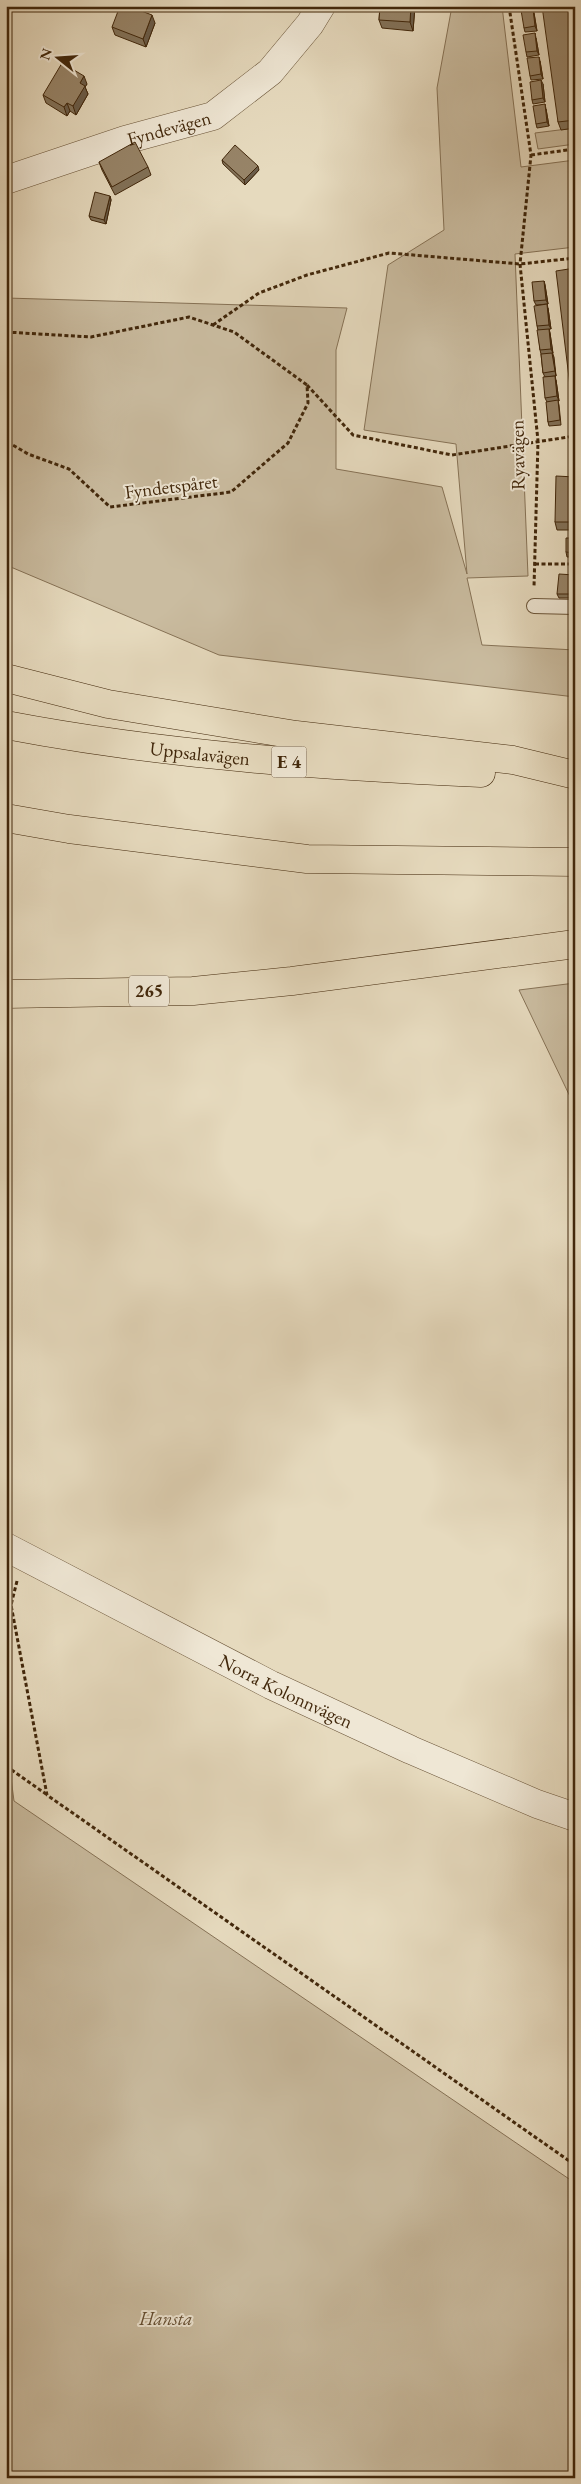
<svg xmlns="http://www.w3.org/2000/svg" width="581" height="2484" font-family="'EB Garamond',serif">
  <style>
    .green { fill: #cabca0; stroke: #867256 }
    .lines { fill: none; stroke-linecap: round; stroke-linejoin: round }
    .lane-casing { stroke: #6a5438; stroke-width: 16 }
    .street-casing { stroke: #6a5438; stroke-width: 29 }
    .highway-casing { stroke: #41270b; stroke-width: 29 }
    .path { stroke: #41270b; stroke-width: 3; stroke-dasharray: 4 2.5; stroke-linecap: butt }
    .lane { stroke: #efe7d5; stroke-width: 14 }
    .street { stroke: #efe7d5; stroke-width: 28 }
    .highway { stroke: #e6dabe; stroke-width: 28 }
    .wall { fill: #827259; stroke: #41270b }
    .shaded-wall { fill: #6a5c49; stroke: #41270b }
    .building { fill: #978468; stroke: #41270b }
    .labels { text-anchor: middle; stroke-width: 4; stroke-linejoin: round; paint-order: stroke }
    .shield { fill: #efe7d5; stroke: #756148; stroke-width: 1 }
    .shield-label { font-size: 18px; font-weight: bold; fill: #41270b }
    .street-label { font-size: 19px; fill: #41270b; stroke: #efe7d5 }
    .park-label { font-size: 19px; font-style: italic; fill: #634c30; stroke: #efe7d5 }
  </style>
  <rect width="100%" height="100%" fill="#e6dabe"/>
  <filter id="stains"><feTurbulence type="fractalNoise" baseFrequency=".004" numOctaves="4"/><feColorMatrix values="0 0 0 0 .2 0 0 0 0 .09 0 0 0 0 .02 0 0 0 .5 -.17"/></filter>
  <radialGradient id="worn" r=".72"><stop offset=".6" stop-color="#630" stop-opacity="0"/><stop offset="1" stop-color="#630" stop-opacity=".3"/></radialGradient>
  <path class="green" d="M 452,6 L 502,6 L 521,167 L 575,160 L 575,247 L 515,254 L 528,576 L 467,578 L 482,645 L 575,650 L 575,697 L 219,655 L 6,565 L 6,298 L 347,308 L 336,350 L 336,469 L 442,487 L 467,574 L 456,444 L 364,430 L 388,265 L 444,230 L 437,88 Z
    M 575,128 L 575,144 L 538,149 L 535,133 Z
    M 575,983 L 575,1107 L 519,990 Z
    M 6,1739 L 14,1801 L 575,2183 L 575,2478 L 6,2478 Z"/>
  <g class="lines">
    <g class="lane-casing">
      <path id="lane" d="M 534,606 L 575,607"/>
    </g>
    <g class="street-casing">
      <g id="street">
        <path id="s1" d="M 6,180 L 125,140 L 213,116 L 270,72 L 310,24 L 321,6"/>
        <path id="s2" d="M 6,1547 L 271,1685 L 411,1750 L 537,1804 L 575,1817"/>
      </g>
    </g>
    <g class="highway-casing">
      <g id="highway">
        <path d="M 6,678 L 108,704 L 296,735 L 513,760 L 575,775"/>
        <path id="s3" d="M 6,725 C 163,755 322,766 481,773"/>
        <path d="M 6,818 L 69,829 L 307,859 L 575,862"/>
        <path d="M 6,994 L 193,991 L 292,981 L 575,944"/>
      </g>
    </g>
    <path class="path" d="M 509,6 L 531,155 L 520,264 L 538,441 L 534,587
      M 531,155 L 575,149
      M 213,325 L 259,293 L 307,275 L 389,253 L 520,264 L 575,258
      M 6,332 L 91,337 L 189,317 L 234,332 L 307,385 L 308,403 L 288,443 L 231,492 L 110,507 L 69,469 L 28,454 L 6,441
      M 307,385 L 353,435 L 452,455 L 575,436
      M 535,564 L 575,564
      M 17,1581 L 11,1605 L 47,1795 L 575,2165
      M 6,1766 L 46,1794"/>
    <use href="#lane" class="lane"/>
    <use href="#street" class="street"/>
    <use href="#highway" class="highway"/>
  </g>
  <path class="wall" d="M 380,6 L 415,6 L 413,31 L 382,28 L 379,20 Z
    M 521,6 L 533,6 L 533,8 L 522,10 Z
    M 575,6 L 575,128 L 561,130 L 558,122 Z
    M 533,9 L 534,13 L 537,31 L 525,32 L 524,28 Z
    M 155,23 L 146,47 L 115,35 L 112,27 Z
    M 536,38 L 539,55 L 527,57 L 526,52 Z
    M 540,61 L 543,79 L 531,80 L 530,76 Z
    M 87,84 L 85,87 L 88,94 L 76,115 L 70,111 L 67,116 L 46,103 L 43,95 Z
    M 543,84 L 545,102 L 533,104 L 532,100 Z
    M 546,109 L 549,126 L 537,128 L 536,124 Z
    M 222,160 L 259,170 L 245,185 L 223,164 Z
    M 99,162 L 148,167 L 151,175 L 115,195 L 102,170 Z
    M 110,196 L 111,200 L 106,224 L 91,220 L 89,216 Z
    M 544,281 L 545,285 L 548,304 L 536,305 L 534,301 Z
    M 548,308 L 551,329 L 549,329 L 550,333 L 556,376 L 545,377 L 543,373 L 541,354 L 540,350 L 538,330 L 537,326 Z
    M 556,380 L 559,401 L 558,401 L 559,405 L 561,425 L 549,426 L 548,422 L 547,402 L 545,398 Z
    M 575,477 L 575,530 L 557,530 L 555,522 Z
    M 575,538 L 575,557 L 567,557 L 566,552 Z
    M 575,575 L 575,598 L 559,598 L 557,594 Z"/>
  <path class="shaded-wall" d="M 411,6 L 415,6 L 413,31 L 410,22 Z
    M 533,9 L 534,13 L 537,31 L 535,26 Z
    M 152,15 L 155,23 L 146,47 L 143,39 Z
    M 535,33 L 536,38 L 539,55 L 537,51 Z
    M 539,57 L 540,61 L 543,79 L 541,74 Z
    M 84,76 L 87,84 L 85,87 L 88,94 L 76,115 L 73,106 L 80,83 Z
    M 541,80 L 543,84 L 545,102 L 543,98 Z
    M 67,103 L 70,111 L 67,116 L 64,107 Z
    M 545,104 L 546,109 L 549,126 L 547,122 Z
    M 258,166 L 259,170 L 245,185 L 244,180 Z
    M 110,196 L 111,200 L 106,224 L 104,220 Z
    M 544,281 L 545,285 L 548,304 L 546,300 Z
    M 547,304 L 548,308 L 551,329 L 549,325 Z
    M 549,329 L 550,333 L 553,353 L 551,349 Z
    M 552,353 L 554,357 L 556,376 L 555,371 Z
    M 555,376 L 556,380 L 559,401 L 557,396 Z"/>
  <path class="building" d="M 120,6 L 128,6 L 152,15 L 143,39 L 112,27 Z
    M 380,6 L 411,6 L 410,22 L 379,20 Z
    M 542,6 L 575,6 L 575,120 L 558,122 Z
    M 533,9 L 535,26 L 524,28 L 521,10 Z
    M 535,33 L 537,51 L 526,52 L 523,35 Z
    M 539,57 L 541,74 L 530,76 L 527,58 Z
    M 62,63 L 84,76 L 80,83 L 85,86 L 73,106 L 67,103 L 64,107 L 43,95 Z
    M 541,80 L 543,98 L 532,100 L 530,82 Z
    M 545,104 L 547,122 L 536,124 L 533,106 Z
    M 135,142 L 148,167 L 112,187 L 99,162 Z
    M 235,145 L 258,166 L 244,180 L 222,160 Z
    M 95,192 L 110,196 L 104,220 L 89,216 Z
    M 575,268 L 575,419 L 574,419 L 556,271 Z
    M 544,281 L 546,300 L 534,301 L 532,282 Z
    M 547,304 L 549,325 L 537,326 L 534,306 Z
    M 549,329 L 551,349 L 540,350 L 537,330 Z
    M 552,353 L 555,371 L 543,373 L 541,354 Z
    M 555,376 L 557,396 L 545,398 L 543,377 Z
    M 558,400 L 560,420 L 548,422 L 546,402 Z
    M 556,476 L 575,477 L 575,522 L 555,522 Z
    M 566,538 L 575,538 L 575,553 L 566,552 Z
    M 559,574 L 575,575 L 575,594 L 557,594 Z"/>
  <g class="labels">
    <g class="shield">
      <rect x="271.5" y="746.5" width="35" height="31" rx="4"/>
      <rect x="129" y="975.5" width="40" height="31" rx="4"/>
    </g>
    <g class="shield-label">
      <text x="289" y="768">E 4</text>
      <text x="149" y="997">265</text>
    </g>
    <g class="street-label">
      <text dy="7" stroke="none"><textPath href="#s1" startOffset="171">Fyndevägen</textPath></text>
      <text transform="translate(517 455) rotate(-91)" y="7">Ryavägen</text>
      <text transform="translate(171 486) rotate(-7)" y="7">Fyndetspåret</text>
      <text dy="7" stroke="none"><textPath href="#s3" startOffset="196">Uppsalavägen</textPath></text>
      <text dy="7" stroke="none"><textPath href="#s2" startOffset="315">Norra Kolonnvägen</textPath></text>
    </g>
    <g class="park-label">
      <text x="166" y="2325">Hansta</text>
    </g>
  </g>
  <rect width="581" height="2484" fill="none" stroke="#e6dabe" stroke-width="25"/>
  <rect x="8" y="8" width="566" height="2469" fill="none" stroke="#41270b" stroke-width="2.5"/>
  <rect x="12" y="12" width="556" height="2459" fill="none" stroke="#41270b"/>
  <g transform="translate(58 58) rotate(287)" stroke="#efe7d5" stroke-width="4" paint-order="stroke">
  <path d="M0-4L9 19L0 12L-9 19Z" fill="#41270b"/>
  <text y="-8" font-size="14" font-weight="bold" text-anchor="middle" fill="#41270b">N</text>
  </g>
  <rect width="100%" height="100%" filter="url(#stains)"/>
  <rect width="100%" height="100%" fill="url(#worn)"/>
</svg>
